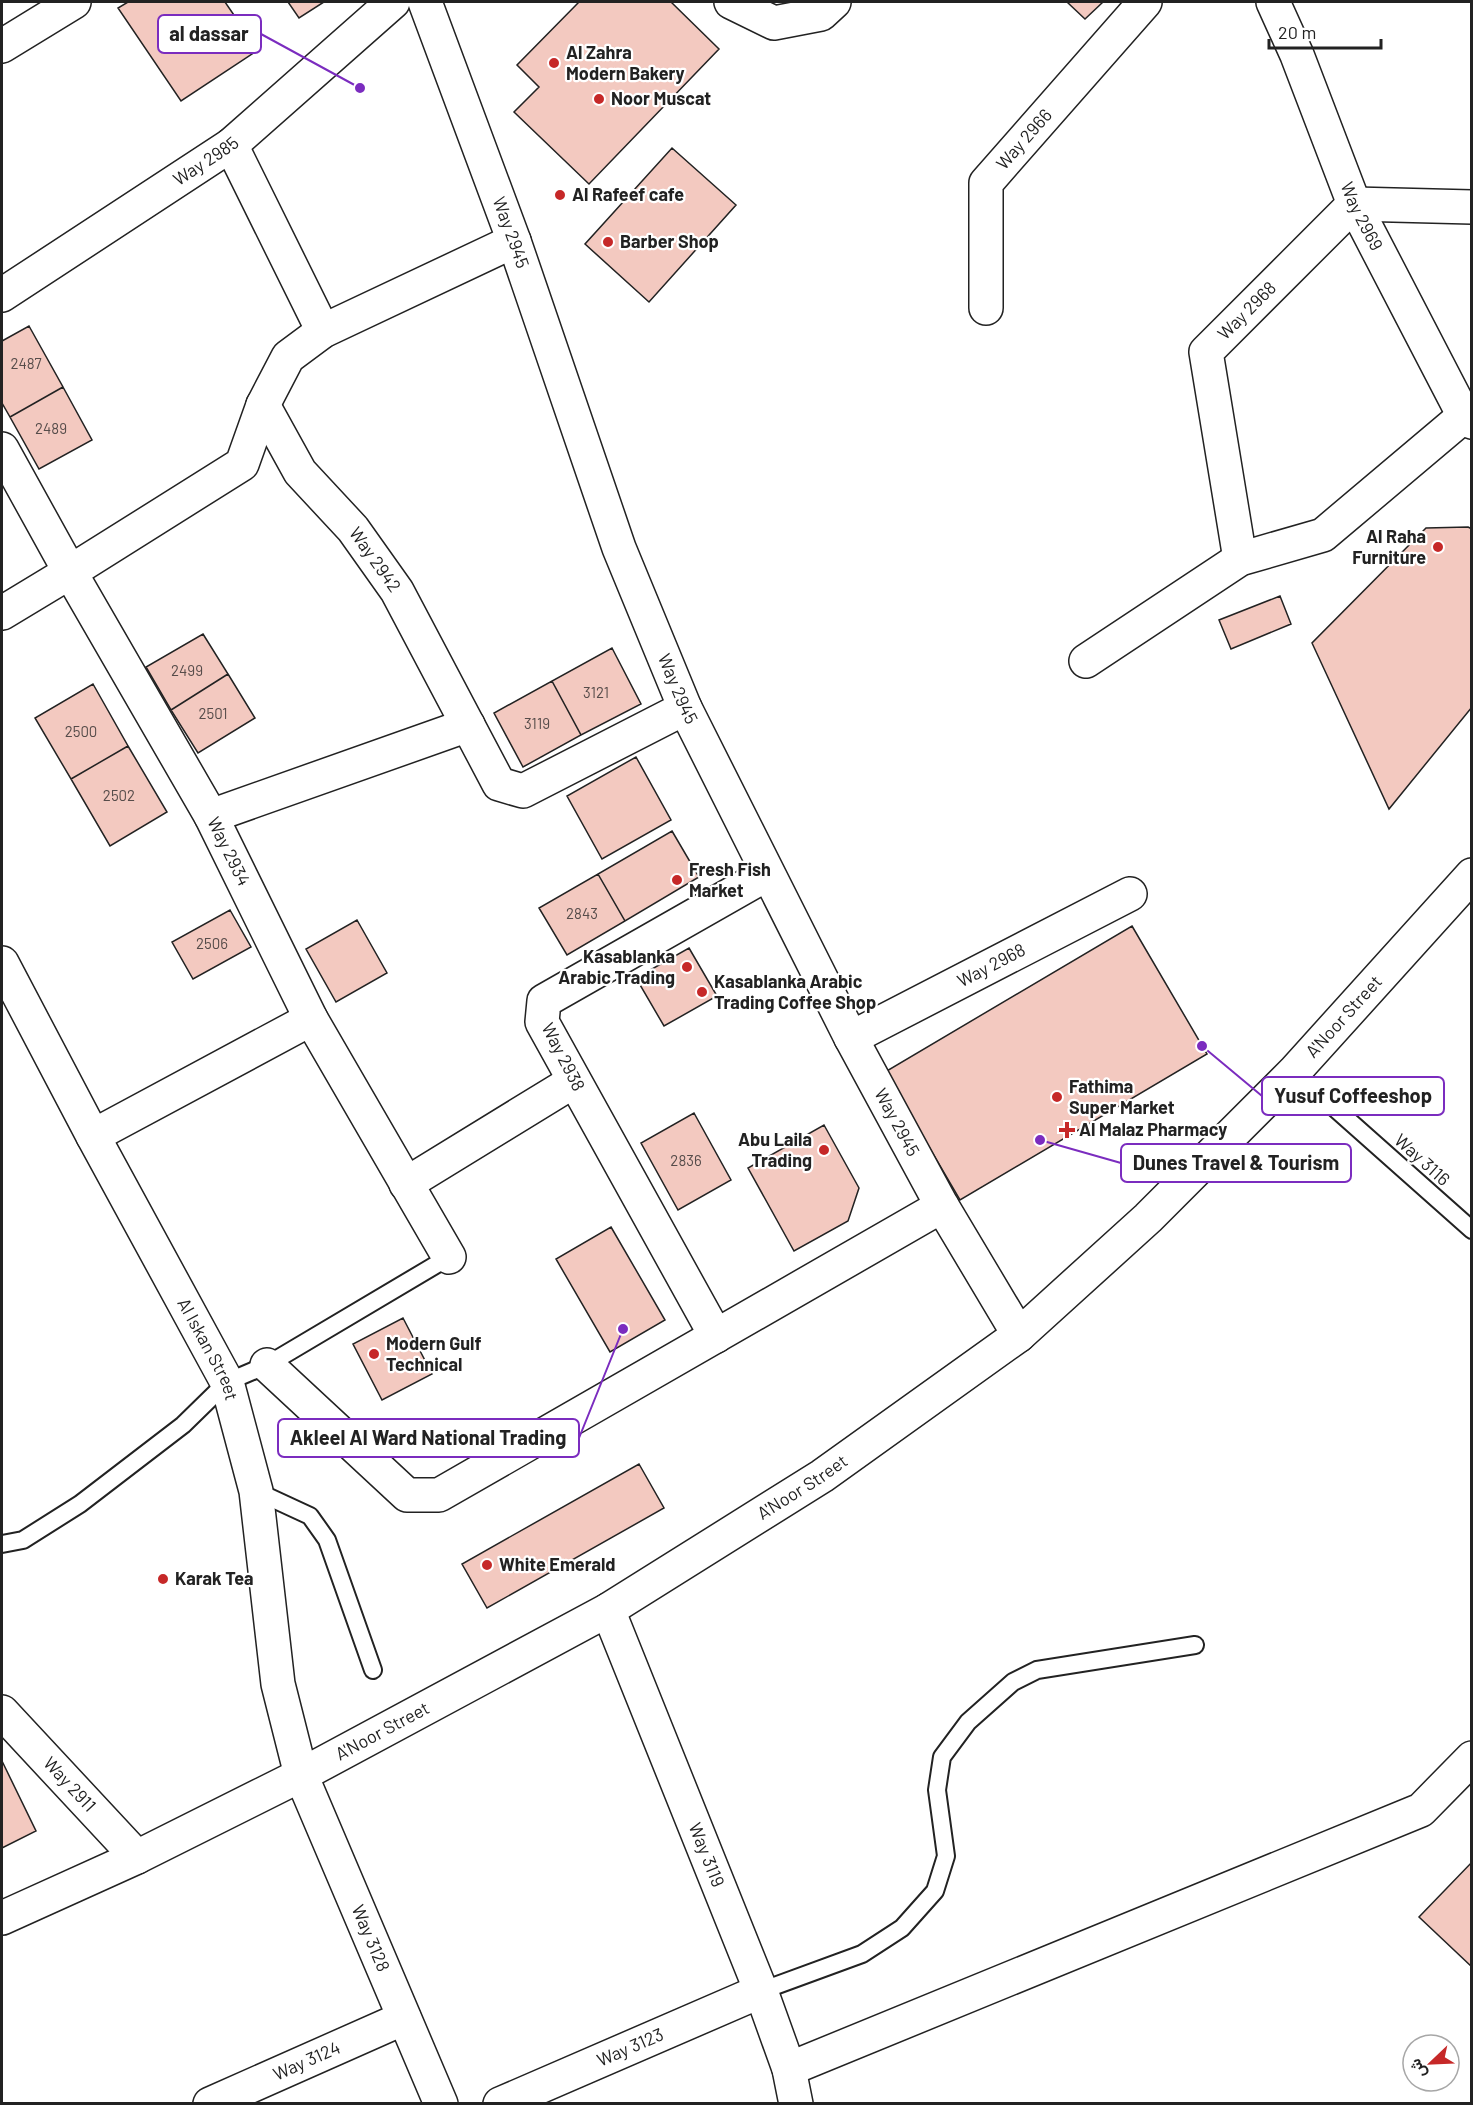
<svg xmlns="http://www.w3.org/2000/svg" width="1473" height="2105" font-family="Barlow,Vazirmatn,sans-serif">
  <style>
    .building { fill: #f3c9c0; stroke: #222; stroke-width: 1.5 }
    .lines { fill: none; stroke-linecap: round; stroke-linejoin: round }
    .lane-casing { stroke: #222; stroke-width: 20 }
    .street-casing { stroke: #222; stroke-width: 36 }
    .secondary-casing { stroke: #222; stroke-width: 36 }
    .lane { stroke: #fff; stroke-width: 16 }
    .street { stroke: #fff; stroke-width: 33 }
    .secondary { stroke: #fff; stroke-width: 33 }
    .poi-dot { fill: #c62828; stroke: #fff; stroke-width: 2 }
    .labels { text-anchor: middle; stroke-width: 4.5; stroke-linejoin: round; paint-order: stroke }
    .number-label { font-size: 15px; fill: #564c4a }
    .poi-label { font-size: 18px; font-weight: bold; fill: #222; stroke: #fff; text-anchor: start }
    .street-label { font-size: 18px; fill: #222; stroke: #fff }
    .leader { fill: none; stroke: #7b2cbf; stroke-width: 2 }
    .callout-dot { fill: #7b2cbf; stroke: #fff; stroke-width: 2 }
    .callout { fill: #fff; stroke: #7b2cbf; stroke-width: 2 }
    .callout-label { font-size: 20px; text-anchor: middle; font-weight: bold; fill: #222 }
  </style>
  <rect width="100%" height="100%" fill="#fff"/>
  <path class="building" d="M 128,2 L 225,2 L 258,50 L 181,101 L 118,8 Z
    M 288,2 L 324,2 L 299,18 Z
    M 579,2 L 671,2 L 719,49 L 589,184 L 514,112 L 539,87 L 517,65 Z
    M 1067,2 L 1103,2 L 1085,19 Z
    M 672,148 L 736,205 L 649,302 L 585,244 Z
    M 29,326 L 63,387 L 10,417 L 2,403 L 2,341 Z
    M 63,387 L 92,440 L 39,469 L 10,417 Z
    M 1468,527 L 1472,529 L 1472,707 L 1389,809 L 1312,643 L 1426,528 Z
    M 1280,596 L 1291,624 L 1231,649 L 1219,620 Z
    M 203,634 L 228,674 L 171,710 L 146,667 Z
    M 612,648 L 641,704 L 581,735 L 552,681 Z
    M 228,674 L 255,718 L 198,753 L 171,710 Z
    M 552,681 L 581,735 L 523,767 L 494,713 Z
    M 93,684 L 128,746 L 71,779 L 35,718 Z
    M 128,746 L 167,812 L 110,846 L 71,779 Z
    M 636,757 L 671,820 L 602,859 L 567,796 Z
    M 672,831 L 699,877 L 625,921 L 598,874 Z
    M 598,874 L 625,921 L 567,955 L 539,908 Z
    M 230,910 L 251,947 L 193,979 L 172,942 Z
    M 357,920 L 387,973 L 336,1002 L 306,949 Z
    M 1132,926 L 1207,1054 L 960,1200 L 885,1072 Z
    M 689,948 L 717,996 L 664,1026 L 636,978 Z
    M 694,1113 L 731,1180 L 678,1210 L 641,1143 Z
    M 824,1125 L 859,1188 L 848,1221 L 794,1251 L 748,1168 Z
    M 611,1227 L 665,1320 L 610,1352 L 556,1259 Z
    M 403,1318 L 432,1374 L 382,1400 L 353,1344 Z
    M 639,1464 L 664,1508 L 487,1608 L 462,1564 Z
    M 2,1761 L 36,1831 L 2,1848 Z
    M 1472,1862 L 1472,1967 L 1419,1917 Z"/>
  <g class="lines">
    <g class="lane-casing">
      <path id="lane" d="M 1294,1072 L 1472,1230
        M 256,1491 L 310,1516 L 327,1540 L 373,1670
        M 2,1544 L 23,1540 L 80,1504 L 183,1425 L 227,1382 L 267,1365 L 449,1257
        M 761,1991 L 862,1954 L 902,1928 L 935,1891 L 946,1856 L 937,1790 L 942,1757 L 968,1722 L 1013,1682 L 1037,1670 L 1195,1645"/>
    </g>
    <g class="street-casing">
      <g id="street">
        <path id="s1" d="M 425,2 L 514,241 L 619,548 L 685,708 L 851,1038 L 942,1206 L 1019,1335"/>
        <path d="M 731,2 L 774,23 L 821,14 L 834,2"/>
        <path id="s2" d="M 1273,2 L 1297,55 L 1354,204 L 1464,416 L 1472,422"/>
        <path d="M 2,46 L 74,2"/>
        <path d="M 231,145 L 323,331"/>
        <path id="s3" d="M 986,308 L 986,183 L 1145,2"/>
        <path id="s4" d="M 263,405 L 300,472 L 353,529 L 397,591 L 499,784 L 523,791 L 685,708"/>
        <path id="s5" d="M 2,449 L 70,572 L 211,816 L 311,1019 L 449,1257"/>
        <path id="s6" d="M 1240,559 L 1206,352 L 1354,204 L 1472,207"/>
        <path d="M 2,613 L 70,572 L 242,464 L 263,405 L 288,357 L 323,331 L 514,241"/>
        <path d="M 1086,661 L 1240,559 L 1323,535 L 1464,416"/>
        <path d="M 211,816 L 468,725"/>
        <path id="s7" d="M 2,963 L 93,1136 L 227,1382 L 256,1491 L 278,1684 L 301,1775 L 441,2104"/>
        <path id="s8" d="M 851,1038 L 1130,894"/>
        <path d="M 93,1136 L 311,1019"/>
        <path d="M 406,1184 L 574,1081"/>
        <path d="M 716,1336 L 542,1022 L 544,1001 L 767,874"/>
        <path d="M 267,1365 L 407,1495 L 439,1495 L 942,1206"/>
        <path id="s9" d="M 2,1712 L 137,1857"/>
        <path d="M 789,2069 L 1421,1810 L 1472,1758"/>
        <path id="s10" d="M 210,2104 L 404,2018"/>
        <path id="s11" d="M 500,2104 L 761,1991"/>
      </g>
    </g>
    <g class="secondary-casing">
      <g id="secondary">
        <path id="s12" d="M 2,295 L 231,145 L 393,2"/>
        <path id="s13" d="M 608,1610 L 761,1991 L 789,2069 L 796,2104"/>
        <path id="s14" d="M 2,1918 L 137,1857 L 301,1775 L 608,1610 L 822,1476 L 1019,1335 L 1148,1218 L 1294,1072 L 1472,875"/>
      </g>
    </g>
    <use href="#lane" class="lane"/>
    <use href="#street" class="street"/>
    <use href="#secondary" class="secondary"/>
  </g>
  <g class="poi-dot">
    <circle cx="554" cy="63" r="6"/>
    <circle cx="599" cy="99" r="6"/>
    <circle cx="560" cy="195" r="6"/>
    <circle cx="608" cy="242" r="6"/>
    <circle cx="1438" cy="547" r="6"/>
    <circle cx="677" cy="880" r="6"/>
    <circle cx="687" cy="967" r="6"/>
    <circle cx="702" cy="992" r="6"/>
    <circle cx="1057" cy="1097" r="6"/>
    <path d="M1064 1121h6v6h6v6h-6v6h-6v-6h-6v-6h6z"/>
    <circle cx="824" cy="1150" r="6"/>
    <circle cx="374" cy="1354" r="6"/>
    <circle cx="487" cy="1565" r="6"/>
    <circle cx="163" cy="1579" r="6"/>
  </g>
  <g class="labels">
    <g class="number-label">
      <text x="26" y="369">2487</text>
      <text x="51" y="434">2489</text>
      <text x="187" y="676">2499</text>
      <text x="596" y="698">3121</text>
      <text x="213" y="719">2501</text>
      <text x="537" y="729">3119</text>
      <text x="81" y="737">2500</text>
      <text x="119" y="801">2502</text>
      <text x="582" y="919">2843</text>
      <text x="212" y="949">2506</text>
      <text x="686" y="1166">2836</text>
    </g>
    <g class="poi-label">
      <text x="566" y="59">Al Zahra<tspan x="566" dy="21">Modern Bakery</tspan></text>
      <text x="611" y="105">Noor Muscat</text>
      <text x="572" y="201">Al Rafeef cafe</text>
      <text x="620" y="248">Barber Shop</text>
      <text x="1426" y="543" text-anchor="end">Al Raha<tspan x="1426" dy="21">Furniture</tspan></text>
      <text x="689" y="876">Fresh Fish<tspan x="689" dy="21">Market</tspan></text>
      <text x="675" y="963" text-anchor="end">Kasablanka<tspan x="675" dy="21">Arabic Trading</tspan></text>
      <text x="714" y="988">Kasablanka Arabic<tspan x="714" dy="21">Trading Coffee Shop</tspan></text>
      <text x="1069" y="1093">Fathima<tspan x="1069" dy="21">Super Market</tspan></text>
      <text x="1079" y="1136">Al Malaz Pharmacy</text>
      <text x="812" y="1146" text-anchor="end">Abu Laila<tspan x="812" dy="21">Trading</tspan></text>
      <text x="386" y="1350">Modern Gulf<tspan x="386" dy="21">Technical</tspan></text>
      <text x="499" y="1571">White Emerald</text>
      <text x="175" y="1585">Karak Tea</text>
    </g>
    <g class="street-label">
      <text dy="6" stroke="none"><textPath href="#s3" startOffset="183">Way 2966</textPath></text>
      <text dy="6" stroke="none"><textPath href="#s12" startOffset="244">Way 2985</textPath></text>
      <text dy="6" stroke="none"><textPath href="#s2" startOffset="232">Way 2969</textPath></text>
      <text dy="6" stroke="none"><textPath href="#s1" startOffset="246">Way 2945</textPath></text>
      <text dy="6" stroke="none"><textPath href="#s6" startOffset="268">Way 2968</textPath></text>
      <text dy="6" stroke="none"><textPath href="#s4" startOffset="192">Way 2942</textPath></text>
      <text dy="6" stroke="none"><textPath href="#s1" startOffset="732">Way 2945</textPath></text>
      <text dy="6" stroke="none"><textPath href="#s5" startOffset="462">Way 2934</textPath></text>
      <text dy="6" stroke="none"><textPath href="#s8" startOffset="158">Way 2968</textPath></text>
      <text dy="6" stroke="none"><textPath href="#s14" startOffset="1630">A'Noor Street</textPath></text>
      <text transform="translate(563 1057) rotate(63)" y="6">Way 2938</text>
      <text dy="6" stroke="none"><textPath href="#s1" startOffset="1218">Way 2945</textPath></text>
      <text transform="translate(1422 1160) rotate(42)" y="6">Way 3116</text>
      <text dy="6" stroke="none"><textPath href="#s7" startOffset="438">Al Iskan Street</textPath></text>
      <text dy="6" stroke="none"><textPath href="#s14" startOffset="910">A'Noor Street</textPath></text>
      <text dy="6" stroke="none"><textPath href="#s14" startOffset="424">A'Noor Street</textPath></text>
      <text dy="6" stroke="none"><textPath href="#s9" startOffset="99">Way 2911</textPath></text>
      <text dy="6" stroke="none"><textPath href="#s13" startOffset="264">Way 3119</textPath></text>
      <text dy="6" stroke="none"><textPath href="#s7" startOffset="1054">Way 3128</textPath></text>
      <text dy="6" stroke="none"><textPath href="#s11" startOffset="142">Way 3123</textPath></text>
      <text dy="6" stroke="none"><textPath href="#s10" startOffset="106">Way 3124</textPath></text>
    </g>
  </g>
  <path class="leader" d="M360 88L261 34M1202 1046L1262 1096M1040 1140L1121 1163M623 1329L579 1438"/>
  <g class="callout-dot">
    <circle cx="360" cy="88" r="6"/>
    <circle cx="1202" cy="1046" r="6"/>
    <circle cx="1040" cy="1140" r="6"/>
    <circle cx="623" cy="1329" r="6"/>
  </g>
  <g class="callout">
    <rect x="158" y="15" width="103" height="38" rx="6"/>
    <rect x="1262" y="1077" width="182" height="38" rx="6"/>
    <rect x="1121" y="1144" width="230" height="38" rx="6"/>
    <rect x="278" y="1419" width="301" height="38" rx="6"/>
  </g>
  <g class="callout-label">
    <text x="209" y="41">al dassar</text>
    <text x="1353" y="1103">Yusuf Coffeeshop</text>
    <text x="1236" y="1170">Dunes Travel &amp; Tourism</text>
    <text x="428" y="1445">Akleel Al Ward National Trading</text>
  </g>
  <rect width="1473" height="2105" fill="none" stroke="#222222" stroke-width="6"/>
  <g transform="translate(1431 2063) rotate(247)"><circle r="28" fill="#ffffff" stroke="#a7a7a7" stroke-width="1.5"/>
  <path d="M0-4.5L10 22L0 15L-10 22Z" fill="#c62828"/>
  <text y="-9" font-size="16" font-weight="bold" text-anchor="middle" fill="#222222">ش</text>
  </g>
  <path d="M1269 39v9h112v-9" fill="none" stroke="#222222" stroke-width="3"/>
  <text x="1278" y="39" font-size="18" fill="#222222" stroke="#ffffff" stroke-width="4.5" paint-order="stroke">20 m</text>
</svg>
